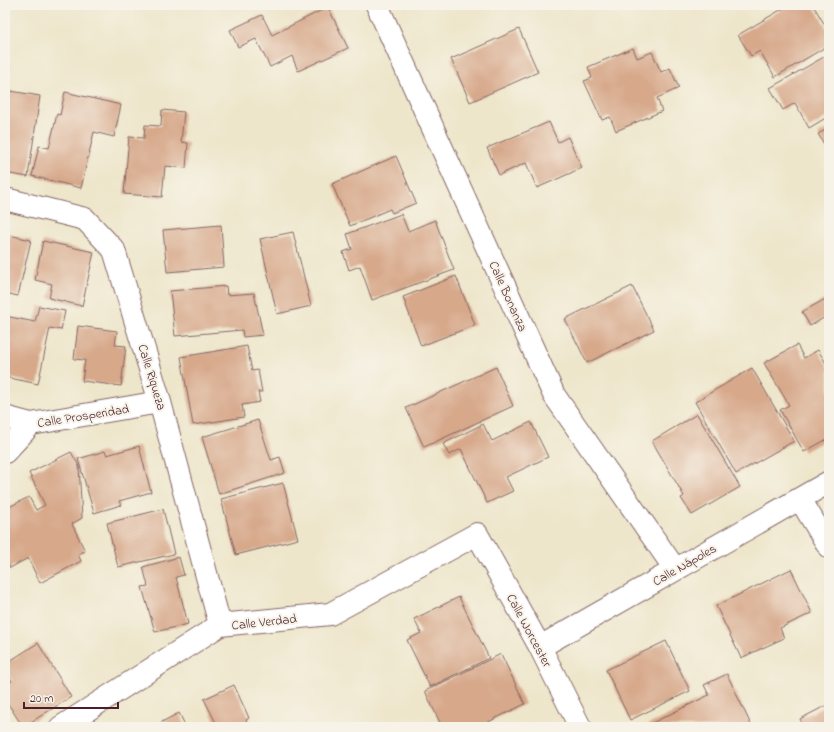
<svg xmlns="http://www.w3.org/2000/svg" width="834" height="732" font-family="'Indie Flower',sans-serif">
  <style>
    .building { fill: #d7a88a }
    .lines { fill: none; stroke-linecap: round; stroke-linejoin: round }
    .minor-casing { stroke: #836563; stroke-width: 24 }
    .minor { stroke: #fff; stroke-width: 22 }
    .labels { text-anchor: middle; stroke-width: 4; stroke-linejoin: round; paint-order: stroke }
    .street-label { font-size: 13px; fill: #4a1f2b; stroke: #f7f3e8 }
  </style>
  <rect width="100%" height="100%" fill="#f7f3e8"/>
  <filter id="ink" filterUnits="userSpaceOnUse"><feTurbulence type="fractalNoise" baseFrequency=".025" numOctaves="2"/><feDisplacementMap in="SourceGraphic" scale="8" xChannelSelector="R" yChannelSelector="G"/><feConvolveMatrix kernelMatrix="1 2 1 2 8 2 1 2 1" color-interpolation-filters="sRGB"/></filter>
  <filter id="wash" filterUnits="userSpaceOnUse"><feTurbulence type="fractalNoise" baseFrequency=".012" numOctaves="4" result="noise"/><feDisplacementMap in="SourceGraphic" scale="16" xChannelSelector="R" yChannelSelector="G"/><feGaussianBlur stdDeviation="0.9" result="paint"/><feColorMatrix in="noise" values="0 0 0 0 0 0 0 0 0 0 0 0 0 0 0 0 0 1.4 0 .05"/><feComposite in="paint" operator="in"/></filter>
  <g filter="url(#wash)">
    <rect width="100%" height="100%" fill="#eee6cb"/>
    <g id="blocks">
      <path class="building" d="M 789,5 L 813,5 L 829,32 L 829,45 L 775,77 L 760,51 L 751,56 L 738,35 Z
        M 328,7 L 348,48 L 298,71 L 292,56 L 270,67 L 256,39 L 238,47 L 230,30 L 262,15 L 272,35 Z
        M 519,29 L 538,72 L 470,102 L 451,59 Z
        M 633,48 L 637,58 L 652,52 L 661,72 L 670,68 L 679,88 L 657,98 L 662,111 L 616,131 L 610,117 L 602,120 L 584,81 L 592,78 L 588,67 Z
        M 829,54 L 829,116 L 809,128 L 795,103 L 783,110 L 770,88 Z
        M 5,90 L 40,96 L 28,177 L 5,173 Z
        M 65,92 L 121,105 L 114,137 L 94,132 L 81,188 L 32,176 L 39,146 L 49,148 L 57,114 L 60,115 Z
        M 162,110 L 184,112 L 181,142 L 188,143 L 186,168 L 165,166 L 162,197 L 124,194 L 129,137 L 144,138 L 145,125 L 161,126 Z
        M 549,122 L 558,142 L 568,137 L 582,168 L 537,188 L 526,163 L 499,175 L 487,148 Z
        M 829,128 L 829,152 L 818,134 Z
        M 396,156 L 416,203 L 392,213 L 390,209 L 350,226 L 332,184 Z
        M 401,214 L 408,231 L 435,220 L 454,270 L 372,300 L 360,266 L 349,270 L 343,252 L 352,249 L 347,234 Z
        M 221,225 L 224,267 L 167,272 L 163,230 Z
        M 293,232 L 311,306 L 277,314 L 260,239 Z
        M 5,234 L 31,240 L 18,296 L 5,293 Z
        M 43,241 L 94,252 L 82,306 L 49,298 L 52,284 L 35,280 Z
        M 456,276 L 475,325 L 421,346 L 403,297 Z
        M 226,286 L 227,295 L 254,293 L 263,335 L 243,337 L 242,330 L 175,336 L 170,291 Z
        M 632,286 L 654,330 L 587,363 L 565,319 Z
        M 829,297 L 829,319 L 827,316 L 810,326 L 802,312 Z
        M 39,306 L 65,311 L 61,330 L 50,328 L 38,384 L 5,377 L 5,316 L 35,322 Z
        M 78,326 L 117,331 L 115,345 L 126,346 L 121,386 L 82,381 L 85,360 L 74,359 Z
        M 797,345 L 804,358 L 818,350 L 829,368 L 829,438 L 804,452 L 780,410 L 789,405 L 764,363 Z
        M 247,346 L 252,371 L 258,370 L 262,392 L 258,392 L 260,402 L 242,405 L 244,417 L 193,425 L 181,357 Z
        M 496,367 L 513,406 L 424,447 L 406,408 Z
        M 752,368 L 794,441 L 736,474 L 695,402 Z
        M 697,414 L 740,487 L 692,515 L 681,498 L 684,496 L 652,441 Z
        M 258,420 L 271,460 L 280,457 L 285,473 L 219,494 L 202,437 Z
        M 531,422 L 548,457 L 506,477 L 513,491 L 487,503 L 461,449 L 449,455 L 443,444 L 483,424 L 492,441 Z
        M 139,446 L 151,492 L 119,501 L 121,505 L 94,513 L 78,459 L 105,451 L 107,455 Z
        M 71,452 L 79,466 L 82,518 L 72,524 L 85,551 L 78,554 L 81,561 L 40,583 L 28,558 L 10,568 L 5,558 L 5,509 L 29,497 L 36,510 L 45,505 L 29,473 Z
        M 283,483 L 298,539 L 236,555 L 221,499 Z
        M 163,509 L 174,554 L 118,567 L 107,523 Z
        M 179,557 L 184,575 L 176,577 L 188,624 L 155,632 L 142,587 L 148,586 L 143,567 Z
        M 791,569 L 812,613 L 780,628 L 784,638 L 741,658 L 716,606 Z
        M 459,597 L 489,658 L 430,687 L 407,640 L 421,633 L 414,619 Z
        M 666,641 L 690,691 L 630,720 L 606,670 Z
        M 38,643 L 71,697 L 23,727 L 5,699 L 5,686 L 12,681 L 5,669 L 5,664 Z
        M 501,654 L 525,704 L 478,727 L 442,727 L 425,691 Z
        M 727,674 L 752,727 L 644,727 L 709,695 L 704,685 Z
        M 234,685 L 249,718 L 246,720 L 249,727 L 213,727 L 217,725 L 204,699 Z
        M 829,704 L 829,727 L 804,727 L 800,719 Z
        M 179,713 L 186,727 L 152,727 Z
        M 529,723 L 531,727 L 521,727 Z"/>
    </g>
  </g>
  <g filter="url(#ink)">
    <use href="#blocks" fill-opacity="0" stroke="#836563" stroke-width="1"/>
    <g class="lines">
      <g class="minor-casing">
        <path id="minor" d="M 377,5 L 554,395 L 675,569
          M 5,199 L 85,219 L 114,250 L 160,402 L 220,625
          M 5,417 L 31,424 L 160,402
          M 5,452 L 31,424
          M 800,499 L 829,547
          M 540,647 L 829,482
          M 61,727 L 220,625 L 330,614 L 477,534 L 540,647 L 580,727"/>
      </g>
      <use href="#minor" class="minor"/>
    </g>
  </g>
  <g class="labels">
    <g class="street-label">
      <text transform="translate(509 296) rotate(66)" y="5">Calle Bonanza</text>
      <text transform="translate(153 377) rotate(73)" y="5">Calle Riqueza</text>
      <text transform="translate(83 415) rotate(-9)" y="5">Calle Prosperidad</text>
      <text transform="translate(684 564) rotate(-30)" y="5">Calle Nápoles</text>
      <text transform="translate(264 621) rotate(-6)" y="5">Calle Verdad</text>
      <text transform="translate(530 630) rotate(62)" y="5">Calle Worcester</text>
    </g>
  </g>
  <rect width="834" height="732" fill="none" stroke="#f7f3e8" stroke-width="20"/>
  <path d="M24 702v6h94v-6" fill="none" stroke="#4a1f2b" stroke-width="2"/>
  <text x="30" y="702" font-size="12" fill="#4a1f2b" stroke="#f7f3e8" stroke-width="3" paint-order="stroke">20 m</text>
</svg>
